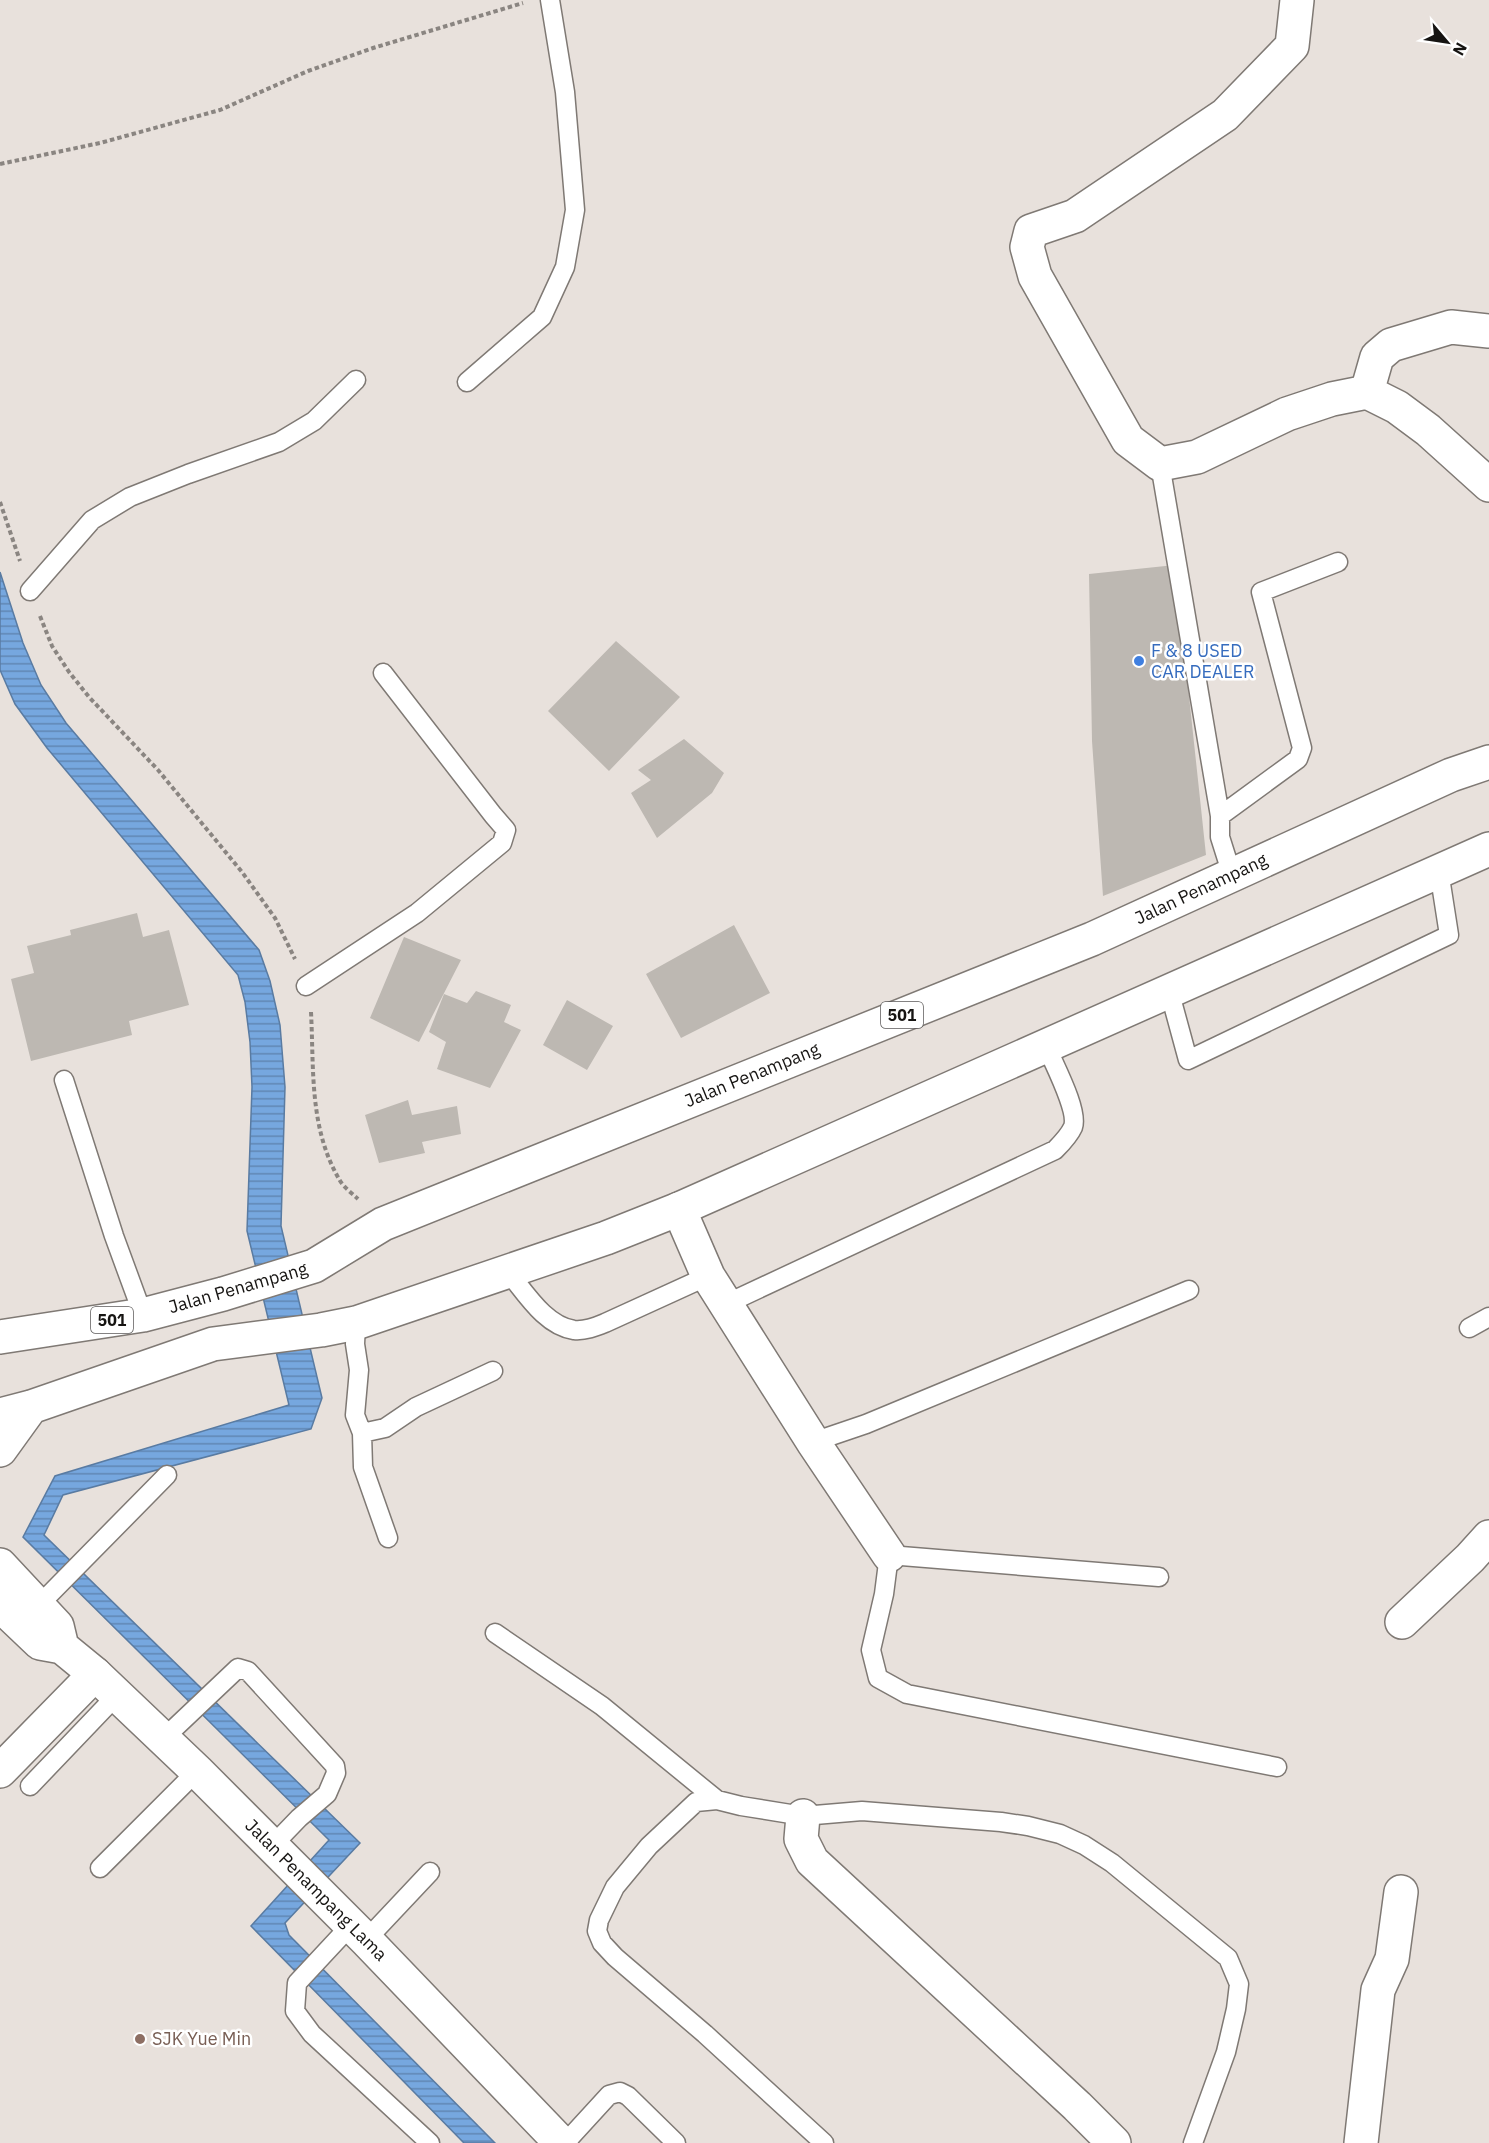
<svg xmlns="http://www.w3.org/2000/svg" width="1489" height="2143" font-family="'IBM Plex Sans',sans-serif">
  <style>
    .water { fill: url(#water-rules); stroke: #597ba2; stroke-width: 1.5 }
    .building { fill: #bdb8b2 }
    .lines { fill: none; stroke-linecap: round; stroke-linejoin: round }
    .lane-casing { stroke: #7f7974; stroke-width: 21 }
    .street-casing { stroke: #7f7974; stroke-width: 36 }
    .secondary-casing { stroke: #7f7974; stroke-width: 36 }
    .primary-casing { stroke: #7f7974; stroke-width: 36 }
    .path { stroke: #8a8581; stroke-width: 4; stroke-dasharray: 4.5 3; stroke-linecap: butt }
    .lane { stroke: #fff; stroke-width: 18 }
    .street { stroke: #fff; stroke-width: 33 }
    .secondary { stroke: #fff; stroke-width: 33 }
    .primary { stroke: #fff; stroke-width: 33 }
    .shop-dot { fill: #3f7fe0; stroke: #fff; stroke-width: 2 }
    .education-dot { fill: #8d6e63; stroke: #fff; stroke-width: 2 }
    .labels { text-anchor: middle; stroke-width: 5; stroke-linejoin: round; paint-order: stroke }
    .shield { fill: #fff; stroke: #5c5a59; stroke-width: 1.5 }
    .shield-label { font-size: 16px; font-weight: bold; fill: #161412 }
    .shop-label { font-size: 18px; fill: #366cbe; stroke: #fff; text-anchor: start }
    .street-label { font-size: 18px; fill: #161412; stroke: #fff }
    .education-label { font-size: 18px; fill: #785e54; stroke: #fff; text-anchor: start }
  </style>
  <defs>
    <pattern id="water-rules" width="6" height="5" patternUnits="userSpaceOnUse" patternTransform="scale(1.5)"><rect width="6" height="5" fill="#76a7df"/><path d="M0 2.5h6" fill="none" stroke="#6087b3"/></pattern>
  </defs>
  <rect width="100%" height="100%" fill="#e8e1dc"/>
  <path class="water" d="M 0,572 L 23,643 L 41,685 L 66,723 L 259,950 L 270,981 L 280,1025 L 285,1087 L 281,1226 L 322,1398 L 311,1429 L 63,1495 L 44,1535 L 360,1843 L 285,1923 L 289,1935 L 495,2143 L 464,2143 L 251,1926 L 329,1840 L 23,1537 L 55,1476 L 289,1405 L 247,1231 L 252,1087 L 250,1042 L 245,1002 L 238,975 L 47,748 L 15,704 L 0,670 Z"/>
  <path class="building" d="M 1175,565 L 1206,855 L 1103,896 L 1092,741 L 1089,574 Z
    M 616,641 L 680,697 L 609,771 L 548,711 Z
    M 684,739 L 724,773 L 712,793 L 657,838 L 631,793 L 651,780 L 638,770 Z
    M 137,913 L 143,937 L 169,930 L 189,1005 L 129,1021 L 132,1035 L 31,1061 L 11,979 L 34,973 L 27,946 L 71,935 L 70,930 Z
    M 734,925 L 770,993 L 681,1038 L 646,974 Z
    M 404,937 L 461,960 L 419,1042 L 370,1018 Z
    M 476,991 L 511,1005 L 504,1022 L 521,1030 L 490,1088 L 437,1069 L 446,1042 L 429,1032 L 444,994 L 467,1003 Z
    M 567,1000 L 613,1026 L 587,1070 L 543,1045 Z
    M 408,1100 L 412,1115 L 457,1106 L 461,1134 L 422,1142 L 425,1153 L 379,1163 L 365,1115 Z"/>
  <g class="lines">
    <g class="lane-casing">
      <path id="lane" d="M 467,382 L 542,317 L 565,267 L 575,210 L 565,92 L 550,0
        M 1160,464 L 1220,816 L 1220,837 L 1232,875
        M 30,591 L 92,520 L 130,497 L 188,474 L 279,442 L 314,421 L 356,380
        M 1220,816 L 1298,759 L 1302,748 L 1261,592 L 1338,562
        M 306,986 L 417,913 L 502,843 L 506,830 L 493,815 L 383,673
        M 1169,990 L 1188,1060 L 1449,935 L 1439,871
        M 64,1080 L 114,1236 L 143,1315
        M 508,1272 C 525,1292 545,1326 574,1330 C 585,1331 595,1327 605,1323 L 708,1276
        M 726,1304 L 1055,1150 C 1062,1143 1069,1136 1073,1127 C 1079,1110 1053,1063 1046,1045
        M 356,1323 L 355,1344 L 359,1370 L 355,1415 L 362,1433 L 363,1467 L 388,1538
        M 1469,1328 L 1489,1317
        M 362,1433 L 385,1428 L 416,1407 L 493,1371
        M 813,1442 L 866,1424 L 1189,1290
        M 1159,1577 L 889,1555 L 884,1594 L 871,1650 L 878,1678 L 907,1694 L 1277,1767
        M 39,1605 L 167,1475
        M 495,1633 L 602,1706 L 717,1800
        M 163,1739 L 238,1668 L 248,1671 L 335,1766 L 336,1773 L 327,1794 L 299,1818 L 272,1846
        M 30,1786 L 116,1696
        M 100,1868 L 197,1771
        M 351,1925 L 297,1983 L 295,2011 L 312,2034 L 430,2143
        M 366,1940 L 430,1872
        M 565,2143 L 609,2095 L 620,2092 L 628,2096 L 676,2143
        M 824,2143 L 705,2034 L 615,1957 L 602,1943 L 597,1931 L 599,1920 L 615,1887 L 649,1846 L 696,1802 L 717,1800 L 741,1806 L 803,1816 L 862,1811 L 1001,1822 L 1028,1826 L 1060,1834 L 1084,1845 L 1112,1863 L 1228,1958 L 1239,1984 L 1236,2009 L 1226,2052 L 1193,2143"/>
    </g>
    <g class="street-casing">
      <path id="street" d="M 1297,0 L 1292,46 L 1225,115 L 1075,216 L 1031,231 L 1027,247 L 1035,276 L 1128,440 L 1160,464 L 1197,457 L 1287,414 L 1332,399 L 1367,392 L 1397,407 L 1428,430 L 1489,485
        M 1367,392 L 1377,357 L 1391,345 L 1451,327 L 1489,331
        M 679,1209 L 708,1276 L 813,1442 L 889,1555
        M 1402,1622 L 1470,1558 L 1489,1537
        M 0,1771 L 95,1674
        M 803,1816 L 801,1839 L 812,1861 L 1077,2106 L 1114,2143
        M 1361,2143 L 1378,1990 L 1392,1959 L 1401,1892"/>
    </g>
    <g class="secondary-casing">
      <path id="secondary" d="M 0,1565 L 57,1626 L 62,1647
        M 0,1605 L 40,1643 L 62,1647 L 95,1674 L 197,1771 L 366,1940 L 561,2143"/>
    </g>
    <g class="primary-casing">
      <path id="primary" d="M 0,1337 L 143,1315 L 223,1294 L 314,1266 L 383,1224 L 1092,939 L 1451,775 L 1489,762
        M 0,1415 L 31,1407 L 213,1344 L 321,1330 L 356,1323 L 606,1238 L 679,1209 L 1489,849
        M 0,1450 L 31,1407"/>
    </g>
    <path class="path" d="M 0,164 L 100,143 L 220,110 L 308,71 L 373,48 L 523,3
      M 0,502 L 20,561
      M 40,616 L 52,646 L 69,672 L 89,697 L 158,770 L 242,872 L 275,918 L 295,959
      M 311,1012 C 314,1070 309,1127 339,1179 C 343,1187 352,1193 358,1199"/>
    <use href="#lane" class="lane"/>
    <use href="#street" class="street"/>
    <use href="#secondary" class="secondary"/>
    <use href="#primary" class="primary"/>
  </g>
  <circle class="shop-dot" cx="1139" cy="661" r="6"/>
  <circle class="education-dot" cx="140" cy="2039" r="6"/>
  <g class="labels">
    <g class="shield">
      <rect x="881" y="1002" width="42" height="26" rx="4.5"/>
      <rect x="91" y="1307" width="42" height="26" rx="4.5"/>
    </g>
    <g class="shield-label">
      <text x="902" y="1021">501</text>
      <text x="112" y="1326">501</text>
    </g>
    <g class="shop-label">
      <text x="1151" y="657">F &amp; 8 USED<tspan x="1151" dy="21">CAR DEALER</tspan></text>
    </g>
    <g class="street-label">
      <text transform="translate(1201 889) rotate(-25)" y="6">Jalan Penampang</text>
      <text transform="translate(752 1075) rotate(-22)" y="6">Jalan Penampang</text>
      <text transform="translate(238 1288) rotate(-16)" y="6">Jalan Penampang</text>
      <text transform="translate(316 1890) rotate(45)" y="6">Jalan Penampang Lama</text>
    </g>
    <g class="education-label">
      <text x="152" y="2045">SJK Yue Min</text>
    </g>
  </g>
  <g transform="translate(1447 42) rotate(119)" stroke="#ffffff" stroke-width="4.5" paint-order="stroke">
  <path d="M0-4.5L10 22L0 15L-10 22Z" fill="#161412"/>
  <text y="-9" font-size="16" font-weight="bold" text-anchor="middle" fill="#161412">N</text>
  </g>
</svg>
